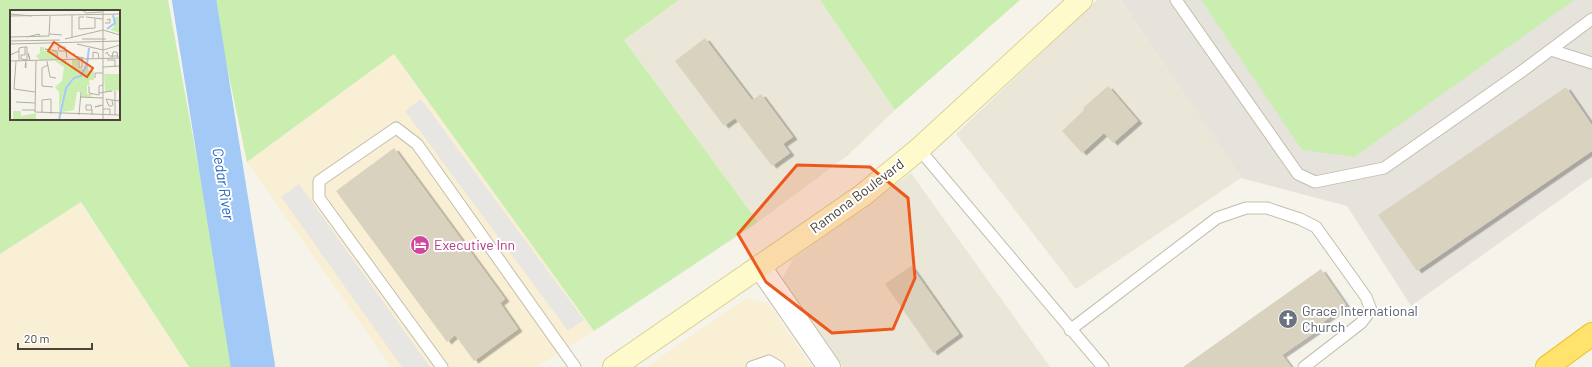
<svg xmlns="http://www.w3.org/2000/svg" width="1592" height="367" font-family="Barlow,sans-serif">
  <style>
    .residential { fill: #ebe7d8 }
    .commercial { fill: #f9efd5 }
    .industrial { fill: #e6e3dc }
    .green { fill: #c9eeb0; fill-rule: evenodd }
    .parking { fill: #e8e6e2 }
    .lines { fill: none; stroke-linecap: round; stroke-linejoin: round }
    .river { stroke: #a3c9f7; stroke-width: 44 }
    .building { fill: #d9d2be; filter: url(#shadow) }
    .lane-casing { stroke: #c3beac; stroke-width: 13 }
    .street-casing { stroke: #c3beac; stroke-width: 24 }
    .secondary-casing { stroke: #dad197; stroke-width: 24 }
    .highway-casing { stroke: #ecc02f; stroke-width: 24 }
    .lane { stroke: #fff; stroke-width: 11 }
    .street { stroke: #fff; stroke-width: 22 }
    .secondary { stroke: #fffacc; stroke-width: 22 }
    .highway { stroke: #ffe36d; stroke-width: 22 }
    .marked { fill: #ed591c; fill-opacity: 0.2; stroke: #ed591c; stroke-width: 3; stroke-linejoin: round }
    .labels { text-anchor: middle; stroke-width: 4; stroke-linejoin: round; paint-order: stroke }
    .street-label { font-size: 14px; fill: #4b4637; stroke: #fff }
    .hotel-label { font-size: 14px; fill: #b23c85; stroke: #fff; text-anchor: start }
    .worship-label { font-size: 14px; fill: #5b616d; stroke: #fff; text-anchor: start }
    .water-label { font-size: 15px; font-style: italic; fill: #256ac3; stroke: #fff }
    .inset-river { fill: none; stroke: #a3c9f7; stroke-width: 2 }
    .inset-road { fill: none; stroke: #b2aea2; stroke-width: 1 }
    .view { fill: #ed591c; fill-opacity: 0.15; stroke: #ed591c; stroke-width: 2 }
    .inset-edge { fill: none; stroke: #4b4637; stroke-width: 2 }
  </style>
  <defs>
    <filter id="shadow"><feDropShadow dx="4.5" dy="2.5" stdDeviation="0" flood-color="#0004"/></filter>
  </defs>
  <rect width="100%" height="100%" fill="#f6f4ea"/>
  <path class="residential" d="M 679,0 L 820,0 L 895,110 L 847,156 L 758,222 L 624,40 Z
    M 1097,0 L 1121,0 L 1241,178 L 1076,289 L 956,134 Z
    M 911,173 L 1050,367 L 843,367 L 782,279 L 793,259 Z"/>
  <path class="commercial" d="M 394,54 L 594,331 L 537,367 L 391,367 L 247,162 Z
    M 80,202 L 189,367 L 0,367 L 0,254 Z
    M 746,298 L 768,303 L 812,367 L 646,367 Z"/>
  <path class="industrial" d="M 1121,0 L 1201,0 L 1302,149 L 1574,0 L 1592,0 L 1592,177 L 1411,306 L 1347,206 L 1241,178 Z"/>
  <path class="green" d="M 0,0 L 168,0 L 235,367 L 189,367 L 81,202 L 0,254 ZM 11,11 L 119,11 L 119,119 L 11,119 Z
    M 213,0 L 679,0 L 624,40 L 758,222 L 594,331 L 394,54 L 247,162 Z
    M 820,0 L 1020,0 L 895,110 Z
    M 1201,0 L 1574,0 L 1354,157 L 1302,150 Z"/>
  <path class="parking" d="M 421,99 L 584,320 L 568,331 L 405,111 Z
    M 299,184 L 430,367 L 402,367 L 281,197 Z"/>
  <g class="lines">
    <path class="river" d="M 194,0 L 253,367"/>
  </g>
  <path class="building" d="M 705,38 L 752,100 L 761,94 L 793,137 L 783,144 L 790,153 L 772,166 L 735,118 L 724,126 L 675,61 Z
    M 1108,86 L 1138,121 L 1113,143 L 1104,133 L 1082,153 L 1062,131 L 1084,110 L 1083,108 Z
    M 1566,87 L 1592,125 L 1592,151 L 1417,271 L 1378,215 Z
    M 394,148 L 505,299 L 500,303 L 518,329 L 474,361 L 455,335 L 447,342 L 336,191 Z
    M 911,266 L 959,334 L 933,353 L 885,284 Z
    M 1321,269 L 1346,305 L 1322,323 L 1324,326 L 1282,355 L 1291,367 L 1183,367 Z"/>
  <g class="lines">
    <g class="lane-casing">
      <path id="lane" d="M 1176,0 L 1298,174 L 1315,182 L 1384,168 L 1518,74 L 1592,19
        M 1551,50 L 1592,63
        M 919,149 L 1103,367
        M 1070,330 L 1217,218 L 1246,208 L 1267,208 L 1300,219 L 1316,227 L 1366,297 L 1371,310 L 1361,323 L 1304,367
        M 442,367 L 319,198 L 319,181 L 396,128 L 417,144 L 575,367
        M 752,367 L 769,361 L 779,367"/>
    </g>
    <g class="street-casing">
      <path id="street" d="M 760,267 L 829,367"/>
    </g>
    <g class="secondary-casing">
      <path id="secondary" d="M 614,367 L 863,195 L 919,149 L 1081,0"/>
    </g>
    <g class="highway-casing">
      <path id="highway" d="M 1547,367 L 1592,334"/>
    </g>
    <use href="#lane" class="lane"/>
    <use href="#street" class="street"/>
    <use href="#secondary" class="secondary"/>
    <use href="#highway" class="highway"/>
  </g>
  <path class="marked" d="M 797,165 L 870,167 L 908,198 L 915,278 L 893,329 L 832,333 L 766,282 L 738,234 Z"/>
  <defs>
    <g id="hotel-disc" transform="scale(1)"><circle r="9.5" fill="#d1479c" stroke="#fff"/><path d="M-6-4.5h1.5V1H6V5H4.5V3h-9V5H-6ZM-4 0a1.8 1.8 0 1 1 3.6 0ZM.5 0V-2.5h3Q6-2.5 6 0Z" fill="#fff"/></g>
    <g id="church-disc" transform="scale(1)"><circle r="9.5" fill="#6b7280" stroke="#fff"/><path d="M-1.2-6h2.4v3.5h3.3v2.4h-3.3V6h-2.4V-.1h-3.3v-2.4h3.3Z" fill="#fff"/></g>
  </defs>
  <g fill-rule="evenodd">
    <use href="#hotel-disc" x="420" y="245"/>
    <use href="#church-disc" x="1288" y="319"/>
  </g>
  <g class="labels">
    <g class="street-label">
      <text transform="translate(857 196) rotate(-37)" y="5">Ramona Boulevard</text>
    </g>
    <g class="hotel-label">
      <text x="434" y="250">Executive Inn</text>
    </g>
    <g class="worship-label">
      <text x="1302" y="316">Grace International<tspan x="1302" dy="16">Church</tspan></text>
    </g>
    <g class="water-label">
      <text transform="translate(223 184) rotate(81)" y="5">Cedar River</text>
    </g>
  </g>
  <g transform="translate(10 10)">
    <rect width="110" height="110" fill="#f6f4ea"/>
    <path d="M 110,6 L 110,23 L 100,20 L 104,17 L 103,8 ZM 30,37 L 34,37 L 34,41 L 46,41 L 47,49 L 30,50 L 26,46 L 30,43 ZM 62,49 L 68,49 L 68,59 L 73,59 L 71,66 L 64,68 L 55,78 L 49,103 L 49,82 L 45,77 L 52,71 L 54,57 L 45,51 L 56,50 L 57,56 L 62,56 ZM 78,54 L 78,61 L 84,61 L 84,70 L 79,70 L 80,75 L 77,75 L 77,84 L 82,84 L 81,87 L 71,87 L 72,82 L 67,82 L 64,100 L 52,102 L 56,79 L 65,69 L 71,67 ZM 94,64 L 110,64 L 110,80 L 95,82 ZM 3,101 L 11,101 L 11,106 L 26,103 L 26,110 L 3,110 Z" fill="#c9eeb0"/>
    <path class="inset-river" d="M 97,19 L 105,13 L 103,5M 49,110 L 56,78 L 64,68 L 71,66 L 77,54 L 79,38"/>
    <path class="inset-road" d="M 72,0 L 76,3 L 92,2M 93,0 L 93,110M 0,4 L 22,6M 62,5 L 62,27M 0,6 L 110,4M 74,7 L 69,7 L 69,19 L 85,18 L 85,9M 76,7 L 93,9M 95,13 L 100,13 L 100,9 L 97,10M 40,24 L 52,25M 0,27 L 39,26 L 40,6M 17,27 L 29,24 L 30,26M 55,29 L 93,20 L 110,25M 72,29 L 96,29M 0,31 L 50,30M 0,34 L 110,31M 67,34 L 93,40 L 110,35M 39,40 L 35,39 L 47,41 L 48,50M 9,41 L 9,38 L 14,37 L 17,37 L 17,50 L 11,49 L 11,45 L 15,45 L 15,37M 56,41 L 49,41 L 48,37 L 55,37 L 56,41 L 57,48M 64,43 L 64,46 L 74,48M 95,44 L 97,42 L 99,46 L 108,46M 0,45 L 9,41 L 9,51M 69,48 L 69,58 L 72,57 L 72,48M 83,48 L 83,42 L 88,43 L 89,48M 102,48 L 103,42 L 107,42 L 108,48M 20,49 L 18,43 L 20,51M 97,50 L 105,50 L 105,57M 0,51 L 110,48M 6,51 L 4,79 L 25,82M 16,51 L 15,57 L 16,58 L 16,53M 26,51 L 25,102 L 110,105M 37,51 L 40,67 L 46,68M 38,55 L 32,58 L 32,76 L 43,77M 93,57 L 110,56M 85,68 L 85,63 L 93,63M 93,75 L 89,76 L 89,83 L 102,81M 79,76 L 79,83 L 89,85 L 89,83M 105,81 L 105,105M 70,87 L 93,88M 102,90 L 96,89 L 99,96 L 102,96M 6,92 L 25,93M 91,95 L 85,97 L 93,95M 103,96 L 102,90 L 110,91M 93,99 L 100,99 L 100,105M 12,100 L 25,100M 82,100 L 76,100 L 76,95 L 81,95 L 82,100 L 82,105M 32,103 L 32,90 L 41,89 L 41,104M 69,105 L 71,82"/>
    <path class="view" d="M 44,32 L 83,58 L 77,67 L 38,41 Z"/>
    <rect width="110" height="110" class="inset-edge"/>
  </g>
  <path d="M18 343v6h74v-6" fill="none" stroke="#4b4637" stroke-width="2"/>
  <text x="24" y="343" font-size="12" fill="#4b4637" stroke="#ffffff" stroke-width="3" paint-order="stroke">20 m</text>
</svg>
